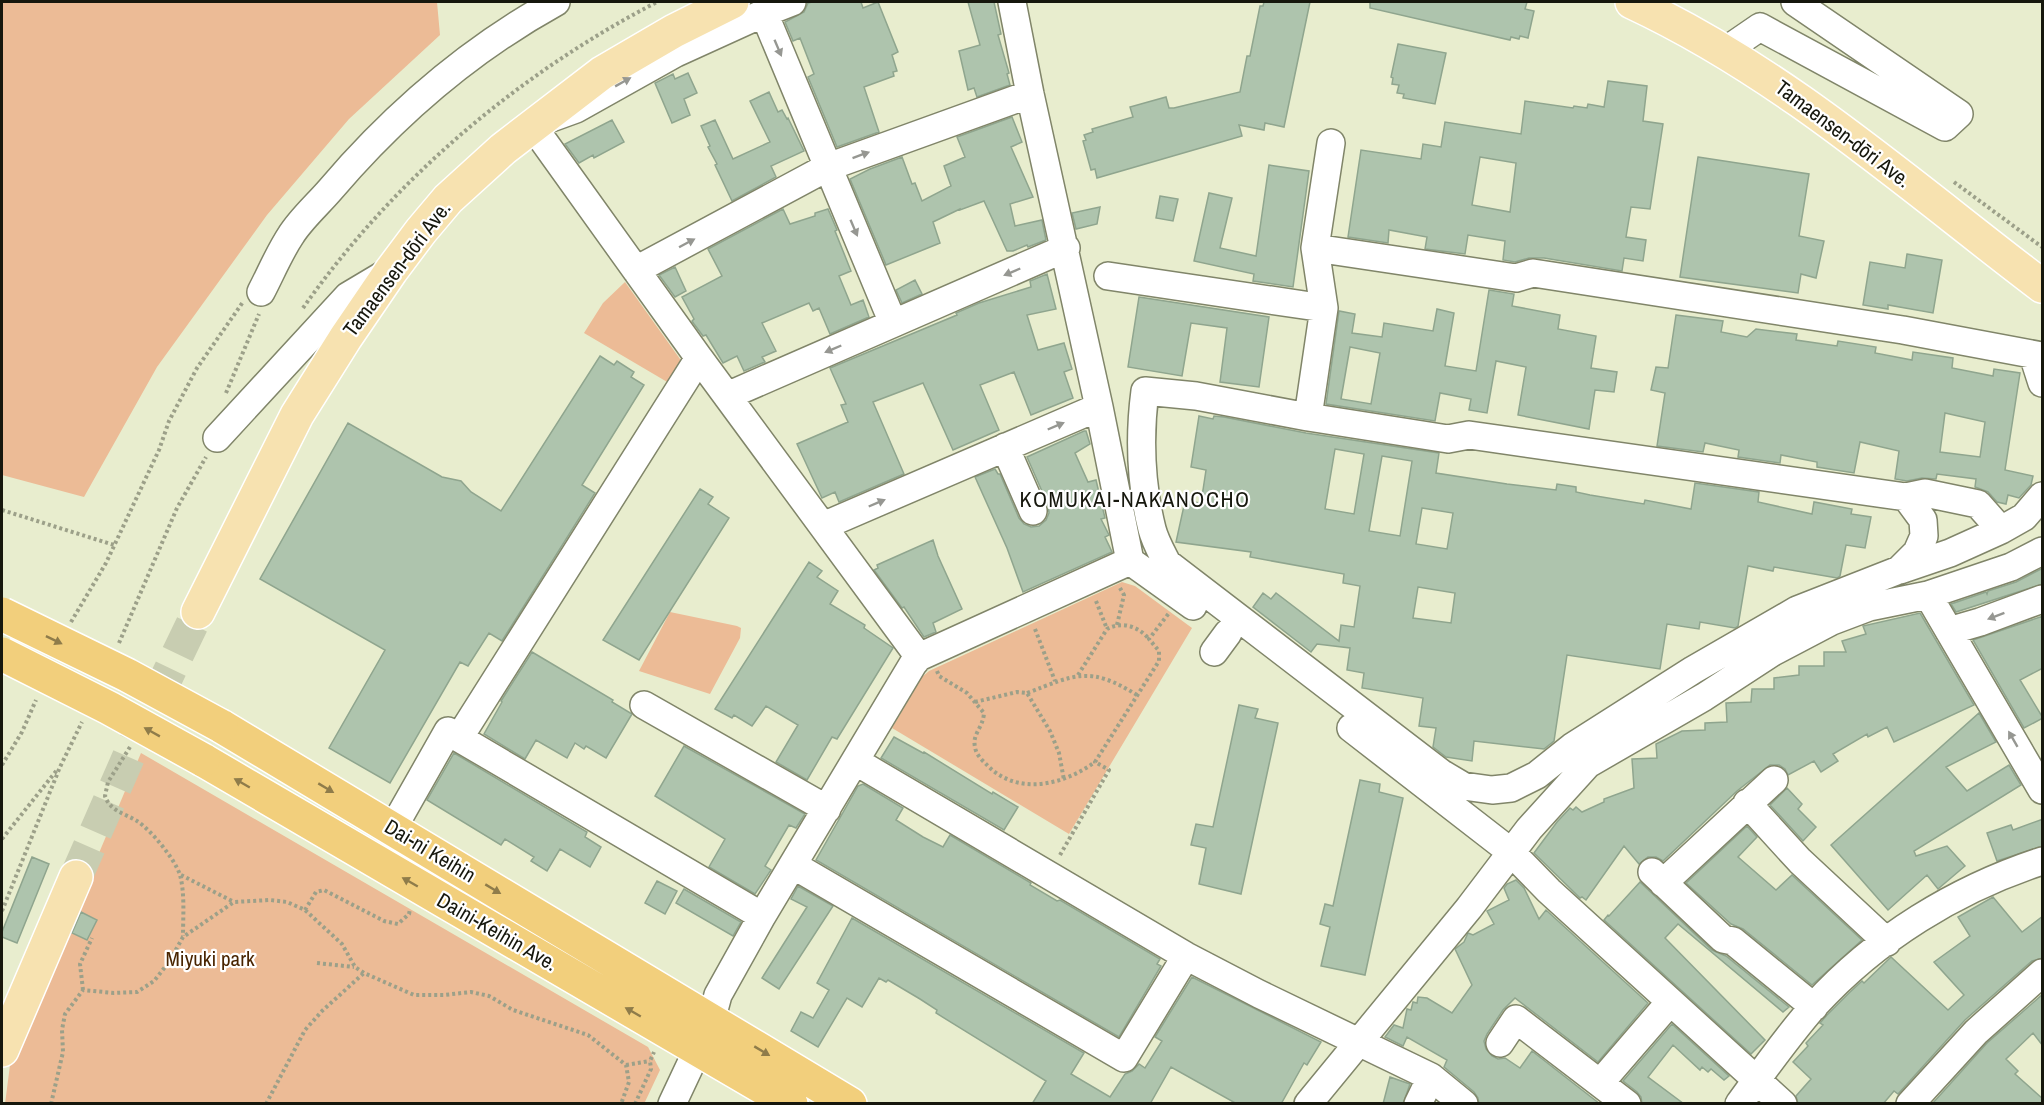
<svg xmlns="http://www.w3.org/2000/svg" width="2044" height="1105" font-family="'Archivo Narrow',sans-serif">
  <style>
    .green { fill: #ecbb96 }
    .building { fill: #aec4ad; stroke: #8fa58e; stroke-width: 1.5; fill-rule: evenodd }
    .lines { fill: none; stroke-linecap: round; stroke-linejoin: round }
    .major-tunnel { stroke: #c8cdb1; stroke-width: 33; stroke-dasharray: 33 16; stroke-linecap: butt }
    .minor-casing { stroke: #808569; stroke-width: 30 }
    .major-casing { stroke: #fff; stroke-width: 36 }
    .highway-casing { stroke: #fff; stroke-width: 36 }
    .path { stroke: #9ca089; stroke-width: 4; stroke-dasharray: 3 3; stroke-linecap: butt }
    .minor { stroke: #fff; stroke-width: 27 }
    .major { stroke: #f7e2b0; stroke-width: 33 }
    .highway { stroke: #f2cf7c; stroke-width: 33 }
    .highway-bridge-casing { stroke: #fff; stroke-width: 36; stroke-linecap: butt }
    .highway-bridge { stroke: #f2cf7c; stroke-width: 33 }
    .oneway { fill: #969792 }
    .oneway2 { fill: #8f7c4a }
    .labels { text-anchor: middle; stroke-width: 4.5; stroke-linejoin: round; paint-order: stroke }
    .street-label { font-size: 21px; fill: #16170d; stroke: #fff }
    .park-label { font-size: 21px; fill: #492400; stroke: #fff }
    .neighbourhood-label { font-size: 22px; letter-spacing: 1.5px; fill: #16170d; stroke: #fff }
  </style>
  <rect width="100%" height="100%" fill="#e8edce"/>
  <path class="green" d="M 2,2 L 437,2 L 440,35 L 349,119 L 267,215 L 157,367 L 84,497 L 2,475 Z
    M 625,282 L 685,366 L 674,386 L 584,333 L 603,303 Z
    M 1122,582 L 1135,586 L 1192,628 L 1069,834 L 892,728 L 922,677 L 929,671 Z
    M 670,612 L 737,626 L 741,628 L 740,638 L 710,694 L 639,671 Z
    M 141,753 L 648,1047 L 660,1070 L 644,1104 L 5,1104 L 10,1065 Z"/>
  <path class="building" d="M 812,2 L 861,2 L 863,8 L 878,2 L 898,52 L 892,55 L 897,71 L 893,72 L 894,76 L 864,87 L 879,132 L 837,147 L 808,77 L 814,74 L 800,38 L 793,41 L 785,22 L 804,12 L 808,3 Z
    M 968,2 L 994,2 L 1001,34 L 998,35 L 1009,73 L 1007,74 L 1010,85 L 977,97 L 974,88 L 968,90 L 959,51 L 980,45 Z
    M 1264,2 L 1310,2 L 1284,127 L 1265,123 L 1264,130 L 1239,125 L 1242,136 L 1097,178 L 1095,169 L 1091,170 L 1083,141 L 1086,140 L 1084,135 L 1093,132 L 1092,129 L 1133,117 L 1130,107 L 1166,97 L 1169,108 L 1174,108 L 1240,92 L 1247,56 L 1250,56 L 1260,6 L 1263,6 Z
    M 1370,2 L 1527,2 L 1525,9 L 1534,11 L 1528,38 L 1520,36 L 1519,39 L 1511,37 L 1510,40 L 1370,8 Z
    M 1398,44 L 1446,53 L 1435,104 L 1403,98 L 1404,94 L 1397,93 L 1399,85 L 1392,84 L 1393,78 L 1391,77 Z
    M 688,73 L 697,93 L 684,99 L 690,115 L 672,123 L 655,83 L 673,74 L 675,79 Z
    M 1608,81 L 1647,86 L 1643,121 L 1663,124 L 1650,209 L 1631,207 L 1626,237 L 1646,240 L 1643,261 L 1624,258 L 1622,271 L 1544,258 L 1529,258 L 1515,262 L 1503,260 L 1505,241 L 1468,235 L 1465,254 L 1425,249 L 1427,237 L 1389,230 L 1388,243 L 1348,237 L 1361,150 L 1421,159 L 1423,144 L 1441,147 L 1445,122 L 1521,134 L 1525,101 L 1573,108 L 1574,106 L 1587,108 L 1588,104 L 1604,107 ZM 1480,157 L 1516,163 L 1510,212 L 1472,205 Z
    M 769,92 L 778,112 L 782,110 L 787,119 L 788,118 L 804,151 L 771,166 L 776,177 L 732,201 L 715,165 L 717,164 L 708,147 L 710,146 L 701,126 L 715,120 L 733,159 L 770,142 L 750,101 Z
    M 1012,117 L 1022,142 L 1011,147 L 1033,197 L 1010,204 L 1015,226 L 1042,220 L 1046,240 L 1028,247 L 1027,245 L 1013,251 L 1007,251 L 984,201 L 960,210 L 960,209 L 933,222 L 940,243 L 886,265 L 850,179 L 870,169 L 902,157 L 912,184 L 915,183 L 922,201 L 951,186 L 944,166 L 965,157 L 957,137 Z
    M 612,120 L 624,142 L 594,158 L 593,155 L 579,163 L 565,144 Z
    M 1698,157 L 1809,174 L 1799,236 L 1824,241 L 1816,278 L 1801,274 L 1798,293 L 1680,277 Z
    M 1269,165 L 1309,171 L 1293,287 L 1253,281 L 1254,274 L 1194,261 L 1209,193 L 1232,198 L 1220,248 L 1256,256 Z
    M 1160,196 L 1178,199 L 1173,221 L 1156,218 Z
    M 1100,207 L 1097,224 L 1076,229 L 1072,213 Z
    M 783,209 L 790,224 L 815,216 L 815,213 L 828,209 L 837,230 L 835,231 L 851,271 L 839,276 L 851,305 L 863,300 L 869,317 L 830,334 L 819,308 L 813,311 L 809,303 L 762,323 L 776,351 L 762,357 L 765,362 L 744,371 L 737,356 L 723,363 L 706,335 L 703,336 L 694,324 L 692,321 L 694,319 L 682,297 L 722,276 L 708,249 Z
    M 1907,254 L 1942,260 L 1933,313 L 1888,305 L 1888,309 L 1863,305 L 1870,262 L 1905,268 Z
    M 675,267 L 686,291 L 675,297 L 659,275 Z
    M 1047,274 L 1056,309 L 1027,315 L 1038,350 L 1064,343 L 1072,369 L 1064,372 L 1073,398 L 1031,415 L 1014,372 L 980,385 L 999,430 L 953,450 L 923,383 L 873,402 L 904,474 L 839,502 L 835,492 L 822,498 L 797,444 L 848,422 L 841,405 L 846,404 L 830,368 L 957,315 L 956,313 L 979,303 L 1031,287 L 1030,281 Z
    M 915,280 L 922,294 L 902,303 L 896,290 Z
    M 1489,290 L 1514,294 L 1512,306 L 1560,315 L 1558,329 L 1596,336 L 1591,368 L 1617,372 L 1614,392 L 1595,390 L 1589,429 L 1518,415 L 1526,367 L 1496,361 L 1487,413 L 1469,410 L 1471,399 L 1440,393 L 1435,421 L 1326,404 L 1339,311 L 1355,314 L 1352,333 L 1382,337 L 1384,323 L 1433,331 L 1437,309 L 1454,313 L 1445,366 L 1476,371 ZM 1350,347 L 1380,353 L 1371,404 L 1341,399 Z
    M 1139,297 L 1269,317 L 1259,387 L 1220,382 L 1227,328 L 1191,323 L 1182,376 L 1128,367 Z
    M 1676,315 L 1723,321 L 1721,332 L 1747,337 L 1756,329 L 1797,334 L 1796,340 L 1837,346 L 1838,341 L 1876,347 L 1875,353 L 1912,360 L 1913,352 L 1953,358 L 1952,368 L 1993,376 L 1994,369 L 2020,373 L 2005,470 L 2033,476 L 2031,485 L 2019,498 L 2008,495 L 2006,504 L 1997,502 L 1988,492 L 1975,487 L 1976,479 L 1937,474 L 1936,479 L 1922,478 L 1907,481 L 1895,479 L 1899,451 L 1860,442 L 1854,473 L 1817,467 L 1817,462 L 1781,455 L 1780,463 L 1738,457 L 1739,450 L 1705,443 L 1703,452 L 1657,446 L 1665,393 L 1651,390 L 1656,367 L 1668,368 ZM 1945,413 L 1985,422 L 1980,457 L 1940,452 Z
    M 600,356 L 614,365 L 617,361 L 634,372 L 631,377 L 644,385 L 582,485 L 595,493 L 502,641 L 489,633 L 468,666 L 460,662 L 390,783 L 329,748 L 385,650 L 260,579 L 348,423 L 442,477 L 461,481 L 471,492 L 501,511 Z
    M 1199,416 L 1213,419 L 1214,416 L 1224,417 L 1306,433 L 1439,453 L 1436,473 L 1507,484 L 1556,490 L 1557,484 L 1576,487 L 1576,492 L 1590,495 L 1644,504 L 1645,500 L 1691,509 L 1695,483 L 1759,492 L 1758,502 L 1812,514 L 1814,502 L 1852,509 L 1851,514 L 1871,517 L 1865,548 L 1846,545 L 1840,576 L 1837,578 L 1774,567 L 1773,571 L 1748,566 L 1738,626 L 1735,628 L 1700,622 L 1699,629 L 1667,624 L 1660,669 L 1567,655 L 1554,741 L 1544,749 L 1474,741 L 1472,761 L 1446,757 L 1433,747 L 1436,728 L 1419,726 L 1423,698 L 1362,688 L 1364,673 L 1347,670 L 1350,648 L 1317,644 L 1311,652 L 1253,607 L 1263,593 L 1271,599 L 1276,593 L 1339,641 L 1341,625 L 1354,627 L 1360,586 L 1343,583 L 1344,574 L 1250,557 L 1251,552 L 1176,542 L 1185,501 L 1201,503 L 1206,470 L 1191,467 ZM 1335,449 L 1364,454 L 1354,514 L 1325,509 ZM 1382,456 L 1412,461 L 1400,536 L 1369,531 ZM 1422,508 L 1453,513 L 1447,549 L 1416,544 ZM 1418,587 L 1455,593 L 1451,623 L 1413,618 Z
    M 1084,431 L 1086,431 L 1090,444 L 1075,453 L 1088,482 L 1096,480 L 1105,518 L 1101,519 L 1109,535 L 1105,537 L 1112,552 L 1023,592 L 1007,548 L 975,477 L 995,469 L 998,474 L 1000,474 L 1019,518 L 1024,524 L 1031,527 L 1039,526 L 1046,520 L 1049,513 L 1048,505 L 1027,457 Z
    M 700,489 L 713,497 L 708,504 L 729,518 L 639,660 L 603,640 Z
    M 933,540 L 938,556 L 962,609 L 933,623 L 936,632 L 924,637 L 904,607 L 902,608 L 874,570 L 878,568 L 877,565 Z
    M 809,562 L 822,571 L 817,577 L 838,591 L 830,604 L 865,625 L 864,628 L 893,648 L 837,739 L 832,737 L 807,780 L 776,762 L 798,725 L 766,706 L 752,726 L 734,715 L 732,718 L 715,709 Z
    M 2043,568 L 2043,584 L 1956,612 L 1951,604 L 1986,592 L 1987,594 L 1988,591 L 2016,582 Z
    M 1920,613 L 1974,705 L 1894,742 L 1887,727 L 1868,737 L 1867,734 L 1833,754 L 1838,761 L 1821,772 L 1814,761 L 1788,775 L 1785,769 L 1779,765 L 1770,765 L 1737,791 L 1663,861 L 1656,857 L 1648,857 L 1639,864 L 1624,846 L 1586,900 L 1582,897 L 1580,898 L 1534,853 L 1557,822 L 1570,808 L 1573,810 L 1576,807 L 1582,812 L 1604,802 L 1604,799 L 1634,788 L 1632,759 L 1657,758 L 1656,744 L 1682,731 L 1705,730 L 1705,723 L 1727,722 L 1726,703 L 1751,702 L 1752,689 L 1774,689 L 1774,678 L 1799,675 L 1799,666 L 1824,666 L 1824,652 L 1846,652 L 1842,641 L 1866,634 L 1863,626 Z
    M 2043,616 L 2043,668 L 2020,680 L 2043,718 L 2024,728 L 1973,640 Z
    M 532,652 L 613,700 L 612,702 L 632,714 L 606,758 L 586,746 L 584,749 L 575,743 L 567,758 L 536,740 L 525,759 L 484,734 L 502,702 L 501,701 Z
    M 1239,705 L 1258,709 L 1255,718 L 1278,723 L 1241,894 L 1199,884 L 1206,848 L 1191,845 L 1196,824 L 1213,827 Z
    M 1979,713 L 1996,742 L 1946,767 L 1967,791 L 2009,765 L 2021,785 L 1914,851 L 1916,856 L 1947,846 L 1965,866 L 1938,889 L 1927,875 L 1888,910 L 1831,845 Z
    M 894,737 L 923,753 L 924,752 L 992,794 L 993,792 L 1018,807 L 1004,830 L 881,758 Z
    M 684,746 L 805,814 L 796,828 L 789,825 L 765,866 L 771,870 L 755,894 L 709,867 L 725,839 L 655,796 Z
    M 454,753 L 587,832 L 585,837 L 601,847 L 590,867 L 560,849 L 547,871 L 531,861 L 534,857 L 505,839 L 501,845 L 427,800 Z
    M 1360,780 L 1380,784 L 1379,792 L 1403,798 L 1365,975 L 1321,966 L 1330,927 L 1320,924 L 1325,904 L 1333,906 Z
    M 863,784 L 903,808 L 896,820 L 923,837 L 943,847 L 950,835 L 1031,883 L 1030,885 L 1057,901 L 1060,900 L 1160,959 L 1157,964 L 1161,966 L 1119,1037 L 816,860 L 858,786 Z
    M 1787,788 L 1802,804 L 1798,809 L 1816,827 L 1803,841 L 1770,805 Z
    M 2043,819 L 2043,846 L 1997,861 L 1987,833 L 2011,825 L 2013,830 Z
    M 1747,826 L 1757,837 L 1738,857 L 1776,890 L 1792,875 L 1862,940 L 1812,985 L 1743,929 L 1731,924 L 1686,883 Z
    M 32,857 L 49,864 L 17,943 L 2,937 L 2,932 Z
    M 1516,880 L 1524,888 L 1539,919 L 1546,910 L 1648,1003 L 1598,1062 L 1515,998 L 1503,1010 L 1487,1034 L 1484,1041 L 1486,1049 L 1492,1056 L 1498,1059 L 1505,1058 L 1520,1068 L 1532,1051 L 1600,1104 L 1479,1104 L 1478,1098 L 1474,1092 L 1444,1067 L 1447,1060 L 1407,1037 L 1403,1046 L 1385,1037 L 1394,1025 L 1403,1028 L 1407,1009 L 1411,1010 L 1413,1002 L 1417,1003 L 1418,997 L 1427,998 L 1452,1013 L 1472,985 L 1455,949 L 1464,942 L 1468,933 L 1473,935 L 1494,924 L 1487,911 L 1509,900 L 1504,888 L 1507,884 Z
    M 657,881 L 677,891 L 665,914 L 645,903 Z
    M 1640,882 L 1712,950 L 1726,956 L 1789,1007 L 1783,1012 L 1678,924 L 1665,938 L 1765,1040 L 1751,1054 L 1604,920 L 1608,915 L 1609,916 Z
    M 798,886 L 833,906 L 779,989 L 762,978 L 807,907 L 791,899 Z
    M 684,889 L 741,922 L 733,936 L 676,903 Z
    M 1993,897 L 2022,932 L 2043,916 L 2043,958 L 2032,961 L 1965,1020 L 1898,1094 L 1894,1091 L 1883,1104 L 1798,1104 L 1796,1096 L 1811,1079 L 1793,1062 L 1808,1046 L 1806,1043 L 1823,1025 L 1820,1023 L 1827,1015 L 1849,993 L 1862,981 L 1864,983 L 1891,957 L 1948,1010 L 1964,995 L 1934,962 L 1970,936 L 1958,917 Z
    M 81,912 L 97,920 L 87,940 L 72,933 Z
    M 852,918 L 1084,1053 L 1071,1074 L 1110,1097 L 1125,1074 L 1132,1071 L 1139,1064 L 1145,1068 L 1162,1041 L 1155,1037 L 1192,977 L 1321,1042 L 1307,1065 L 1304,1063 L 1281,1104 L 1237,1104 L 1171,1067 L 1150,1104 L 1032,1104 L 1046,1081 L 936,1013 L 937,1010 L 920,999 L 888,980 L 886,982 L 879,978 L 862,1007 L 847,998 L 818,1047 L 791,1031 L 801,1012 L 813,1018 L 829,990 L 817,983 Z
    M 2043,994 L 2043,1046 L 2033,1033 L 2006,1059 L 2018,1071 L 2015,1074 L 2043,1099 L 2043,1104 L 1932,1104 L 1987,1043 Z
    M 1672,1024 L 1729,1076 L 1724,1080 L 1711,1069 L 1708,1072 L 1702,1067 L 1700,1070 L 1673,1045 L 1648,1077 L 1684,1104 L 1642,1104 L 1641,1097 L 1637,1092 L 1623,1081 Z
    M 1390,1077 L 1410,1084 L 1403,1104 L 1383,1104 Z"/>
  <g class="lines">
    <path class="major-tunnel" d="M 76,877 L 132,749 L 198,612"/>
    <g class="minor-casing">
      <path id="minor" d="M 764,13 L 792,2
        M 1725,51 L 1760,27 L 1945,127 L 1959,114 L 1795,2
        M 1315,248 L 1516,278 L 1533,273 L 1903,330 L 2042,356
        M 636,270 L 828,167 L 1030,94
        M 1108,276 L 1324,308
        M 261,292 C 271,273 279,253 291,235 C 301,219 317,205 330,190 C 394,115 469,50 556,2
        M 2033,355 L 2042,383
        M 699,358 L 532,125 L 576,109 L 676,53 L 764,13 L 893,323
        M 1145,391 L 1196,396 L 1308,417 L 1448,439 L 1469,435 L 1906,497 L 1923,520 L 1924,536 L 1917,552 L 1899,570 L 1797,610 L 1693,670 L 1572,747 L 1537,775 L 1511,788 L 1492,790 L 1463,786 L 1441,773 L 1167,563 C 1162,553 1155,541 1152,529 C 1141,485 1139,437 1145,391 Z
        M 727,396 L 1066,248
        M 1308,417 L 1324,308 L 1315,248 L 1331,143
        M 217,438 L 348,296 L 390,271
        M 1005,447 L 1033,511
        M 1906,497 L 1925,493 L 1978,504 L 2001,530
        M 823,526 L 1099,407
        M 1130,561 L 1193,606
        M 1900,570 L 1950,553 L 2001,530 L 2024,517 L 2042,496
        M 1928,595 L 2042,790
        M 1949,631 L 1980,622 L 2042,599
        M 1214,652 L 1228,633
        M 644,705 L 827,809
        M 1351,728 L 1511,852 L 1549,891 L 1783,1104
        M 855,761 L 1186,956 L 1259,994 L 1431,1077 L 1418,1104
        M 1747,803 L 1800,861 L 1887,942
        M 393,828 L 448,731 L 459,738
        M 793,865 L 1124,1058 L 1186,956
        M 1652,872 L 1723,939 L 1733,941 L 1814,1007
        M 1663,883 L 1774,780
        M 762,916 L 459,738 L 699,358 L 919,657
        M 1500,1043 L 1516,1019 L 1627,1104
        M 1431,1077 L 1464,1104
        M 1600,1083 L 1670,1002
        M 672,1104 L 711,1021 L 718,995 L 762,916 L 913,664 L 919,657 L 1130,561 L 1099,407 L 1030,94 L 1012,2
        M 1308,1104 L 1469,908 L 1529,829 L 1588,764 L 1704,697 L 1773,652 L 1832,621 L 1869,607 L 1928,595 L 2011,567 L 2042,551
        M 1739,1104 C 1763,1071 1787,1037 1814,1006 C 1876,938 1956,889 2042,861
        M 1910,1104 L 1976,1032 L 2042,973"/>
    </g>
    <g class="major-casing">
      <path id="major" d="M 1632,2 C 1784,73 1910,186 2042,286
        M 198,612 L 297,415 L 346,337 L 391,271 L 421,231 L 448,199 L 503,149 L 602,73 L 674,31 L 732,2
        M 2,1050 L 76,877"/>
    </g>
    <g class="highway-casing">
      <path id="highway" d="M 221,726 L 850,1104
        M 203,760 L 791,1104"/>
    </g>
    <path class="path" d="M 1954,182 L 2042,247
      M 303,308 C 394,179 518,74 657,2
      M 226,393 L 259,314
      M 2,510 L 114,545
      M 1096,601 L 1107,629
      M 71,622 L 106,563 L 159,450 L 169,421 L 197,368 L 243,302
      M 1117,625 L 1124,595 L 1120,588
      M 1035,629 L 1055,681
      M 119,643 L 177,508 L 206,457
      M 937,671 L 939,676 L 967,693 L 984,713 C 983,728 972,734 975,747 C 976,755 983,761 988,766 C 1018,796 1064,785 1095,762
      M 1078,675 L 1107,629 C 1122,621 1138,626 1149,639
      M 1027,693 C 1075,675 1089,665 1137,695
      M 975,702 L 1017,692 L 1027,693 L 1050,731 L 1059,753 L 1064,780
      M 130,747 L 108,782 L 105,796 C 110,811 124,813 137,821 C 150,829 175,859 180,875 C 185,893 183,918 183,936
      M 2,765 L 22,732 L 36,700
      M 2,839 L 57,770
      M 1060,855 L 1109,770 L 1095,762 L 1159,661 L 1159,651 L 1149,639 L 1169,613
      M 181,875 L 234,902
      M 305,910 L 316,892 L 324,890 L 384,921 L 398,924 L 409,914 L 410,909
      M 2,911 L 60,767 L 82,722
      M 317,963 L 354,967
      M 83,990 L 80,964 L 92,938
      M 626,1065 L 650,1061
      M 51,1104 L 63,1052 L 62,1030 L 65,1014 L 83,990 L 114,993 L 137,992 L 154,981 L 169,962 L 183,937 L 234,902 L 270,900 L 287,902 L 305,910 L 342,944 L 355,967 L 364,973 L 414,995 L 444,995 L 471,992 L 489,996 L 513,1010 L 588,1035 L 626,1065 L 629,1082 L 621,1104
      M 266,1104 L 305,1030 L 322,1011 L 364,973
      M 635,1104 L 651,1069 L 650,1061 L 654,1052"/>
    <use href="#minor" class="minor"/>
    <use href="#major" class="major"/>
    <use href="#highway" class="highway"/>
    <g class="highway-bridge-casing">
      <path id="highway-bridge" d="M 2,614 L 127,675 L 221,726
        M 2,654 L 109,708 L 203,760"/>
    </g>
    <use href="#highway-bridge" class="highway-bridge"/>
  </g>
  <defs><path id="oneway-solid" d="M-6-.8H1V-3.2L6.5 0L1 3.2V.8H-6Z" transform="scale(1.5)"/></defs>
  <g class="oneway">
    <use href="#oneway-solid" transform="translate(778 48) rotate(67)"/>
    <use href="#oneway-solid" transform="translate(623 82) rotate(-29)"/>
    <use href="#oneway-solid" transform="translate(861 155) rotate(-20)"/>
    <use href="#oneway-solid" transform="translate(854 228) rotate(67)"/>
    <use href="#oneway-solid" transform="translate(687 243) rotate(-28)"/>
    <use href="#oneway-solid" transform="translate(1012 272) rotate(157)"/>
    <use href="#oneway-solid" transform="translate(833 349) rotate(157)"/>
    <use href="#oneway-solid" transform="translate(1056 426) rotate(-23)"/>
    <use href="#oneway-solid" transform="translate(877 503) rotate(-23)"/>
    <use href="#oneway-solid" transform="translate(1996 616) rotate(159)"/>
    <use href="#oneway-solid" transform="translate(2013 739) rotate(-120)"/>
  </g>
  <g class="oneway2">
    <use href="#oneway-solid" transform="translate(54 640) rotate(26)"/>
    <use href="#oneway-solid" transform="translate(152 732) rotate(-151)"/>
    <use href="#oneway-solid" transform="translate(242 783) rotate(-150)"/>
    <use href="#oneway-solid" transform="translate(326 788) rotate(31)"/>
    <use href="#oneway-solid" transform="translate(410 882) rotate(-150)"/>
    <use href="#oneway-solid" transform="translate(493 889) rotate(31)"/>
    <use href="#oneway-solid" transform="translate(633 1012) rotate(-150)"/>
    <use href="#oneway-solid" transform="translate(762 1051) rotate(31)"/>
  </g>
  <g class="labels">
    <g class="street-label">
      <text transform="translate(1843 134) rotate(37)" y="7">Tamaensen-dōri Ave.</text>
      <text transform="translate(397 269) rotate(-53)" y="7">Tamaensen-dōri Ave.</text>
      <text transform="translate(430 851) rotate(31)" y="7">Dai-ni Keihin</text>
      <text transform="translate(497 932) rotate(30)" y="7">Daini-Keihin Ave.</text>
    </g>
    <g class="park-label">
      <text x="210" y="966">Miyuki park</text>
    </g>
    <g class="neighbourhood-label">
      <text x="1135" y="507">KOMUKAI-NAKANOCHO</text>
    </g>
  </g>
  <rect width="2044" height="1105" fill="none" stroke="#16170d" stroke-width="6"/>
</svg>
